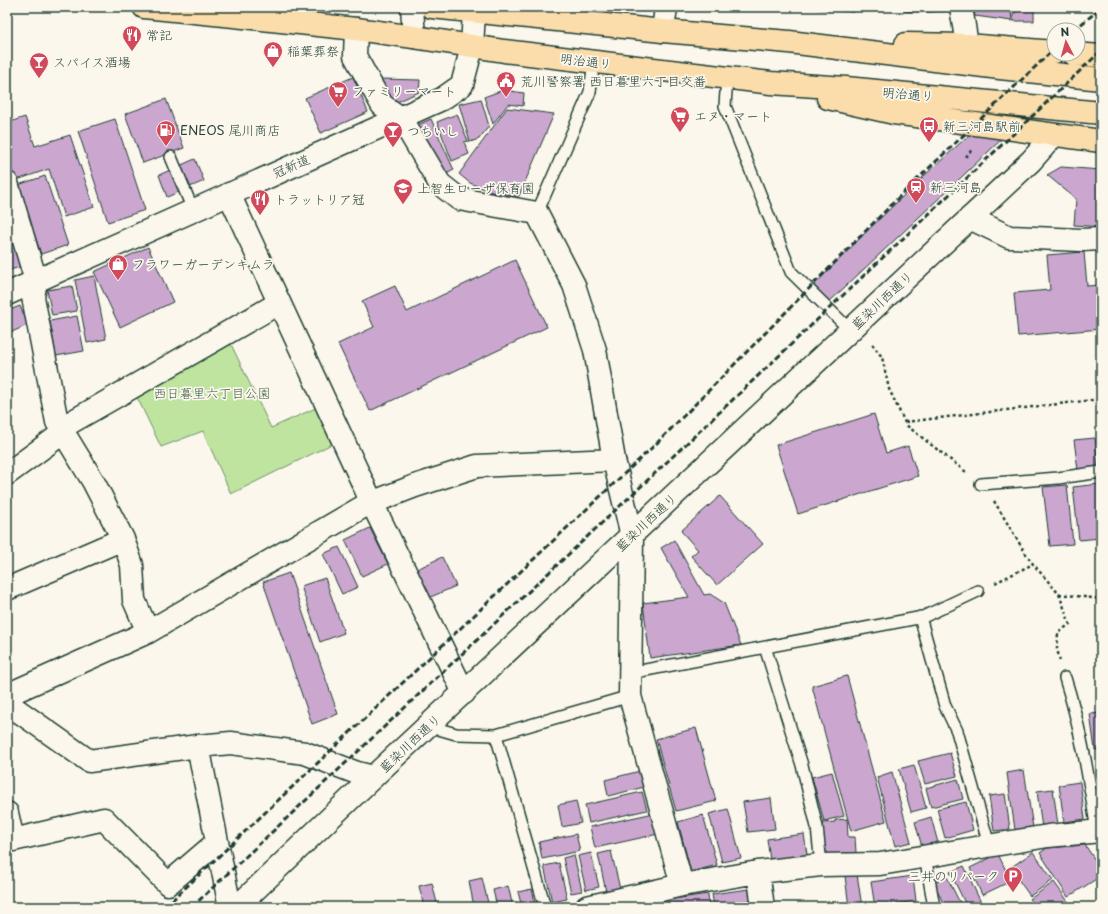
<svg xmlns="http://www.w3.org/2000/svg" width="1108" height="914" font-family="'Playpen Sans','Klee One',sans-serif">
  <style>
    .green { fill: #bee49f; stroke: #6e906a }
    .building { fill: #cba7d0; stroke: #1f3d34 }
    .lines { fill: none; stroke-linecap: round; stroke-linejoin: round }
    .service-casing { stroke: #1f3d34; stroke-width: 14 }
    .minor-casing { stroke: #1f3d34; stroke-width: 25 }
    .tertiary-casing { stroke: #1f3d34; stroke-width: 25 }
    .primary-casing { stroke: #1f3d34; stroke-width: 25 }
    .path { stroke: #1f3d34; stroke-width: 2.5; stroke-dasharray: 3 3; stroke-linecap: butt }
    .service { stroke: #fbf7ec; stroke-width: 11 }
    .minor { stroke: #fbf7ec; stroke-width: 22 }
    .tertiary { stroke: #fbf7ec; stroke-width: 22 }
    .primary { stroke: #fbddab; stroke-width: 22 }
    .rail { stroke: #1f3d34; stroke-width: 3; stroke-dasharray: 6 3; stroke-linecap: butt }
    .labels { text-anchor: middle; stroke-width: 3.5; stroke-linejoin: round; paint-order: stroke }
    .poi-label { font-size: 13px; fill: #1f3d34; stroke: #fbf7ec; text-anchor: start }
    .street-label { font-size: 13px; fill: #1f3d34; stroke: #fbf7ec }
    .park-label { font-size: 13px; fill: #3f5e49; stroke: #fbf7ec }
  </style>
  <rect width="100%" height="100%" fill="#fbf7ec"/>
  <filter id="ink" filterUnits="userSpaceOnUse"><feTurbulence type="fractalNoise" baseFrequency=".025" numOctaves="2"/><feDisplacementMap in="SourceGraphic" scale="8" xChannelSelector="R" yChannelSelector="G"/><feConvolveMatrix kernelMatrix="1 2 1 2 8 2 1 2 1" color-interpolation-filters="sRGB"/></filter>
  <g filter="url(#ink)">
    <path class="green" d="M 229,340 L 271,428 L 318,407 L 334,443 L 231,494 L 203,431 L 161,447 L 135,393 Z"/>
    <path class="building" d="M 798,7 L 830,7 L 830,10 Z
      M 833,7 L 854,7 L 853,12 L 832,10 Z
      M 856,7 L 882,7 L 882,11 L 856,9 Z
      M 904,7 L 923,7 L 923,12 L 904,11 Z
      M 927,7 L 950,7 L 950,11 L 927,12 Z
      M 973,7 L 1019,7 L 1011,12 L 1012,21 L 975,16 Z
      M 1023,7 L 1034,7 L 1034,21 L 1013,21 L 1013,14 Z
      M 353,77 L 368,112 L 321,133 L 305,98 Z
      M 381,79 L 420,80 L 419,92 L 397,102 L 381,89 Z
      M 503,90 L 524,93 L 523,106 L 508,104 L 493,124 L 484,97 Z
      M 166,99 L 184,148 L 143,163 L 125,114 Z
      M 481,99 L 489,126 L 479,139 L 470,142 L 459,104 Z
      M 507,108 L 554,114 L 519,196 L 513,196 L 503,193 L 499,195 L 470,183 L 459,174 Z
      M 457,114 L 468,141 L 464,142 L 469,154 L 452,161 L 437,122 Z
      M 25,117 L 35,146 L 70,135 L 94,207 L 64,217 L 49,169 L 14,181 L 7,158 L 7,123 Z
      M 988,118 L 1005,136 L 828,303 L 812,287 L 867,231 L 925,175 Z
      M 115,119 L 145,210 L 108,222 L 78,131 Z
      M 431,119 L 454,170 L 446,174 L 415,126 Z
      M 195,159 L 204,181 L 167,197 L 159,175 Z
      M 1061,167 L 1101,170 L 1101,227 L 1074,225 L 1076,199 L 1047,175 Z
      M 45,176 L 68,245 L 41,254 L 18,185 Z
      M 7,209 L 26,265 L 7,271 Z
      M 148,247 L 173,302 L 120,327 L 94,272 Z
      M 1084,252 L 1087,286 L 1101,285 L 1101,329 L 1018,336 L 1014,293 L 1050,290 L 1047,255 Z
      M 515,260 L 547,327 L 370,411 L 338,344 L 374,327 L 362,301 L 395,286 L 407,312 Z
      M 94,276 L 106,339 L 87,343 L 75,280 Z
      M 72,286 L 77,311 L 52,315 L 47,290 Z
      M 20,306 L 28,325 L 7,334 L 7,311 Z
      M 77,316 L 84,351 L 56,356 L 50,321 Z
      M 874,414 L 886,453 L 908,446 L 918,476 L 798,514 L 776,445 Z
      M 1095,438 L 1098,468 L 1078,470 L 1074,440 Z
      M 1099,484 L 1101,501 L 1101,538 L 1079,540 L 1073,487 Z
      M 1067,485 L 1073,544 L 1050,546 L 1043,487 Z
      M 720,496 L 763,544 L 717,585 L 691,556 L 698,550 L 681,531 Z
      M 370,528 L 388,564 L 362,576 L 345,540 Z
      M 674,540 L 704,595 L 710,594 L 724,603 L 741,645 L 650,658 L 643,603 L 689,597 L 661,548 Z
      M 339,547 L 358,587 L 342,594 L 323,554 Z
      M 442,557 L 456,586 L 426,599 L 413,571 Z
      M 289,573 L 338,714 L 312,724 L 263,582 Z
      M 325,578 L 344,633 L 320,642 L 301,586 Z
      M 847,676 L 886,821 L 851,831 L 812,686 Z
      M 1101,713 L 1101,749 L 1095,750 L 1090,714 Z
      M 696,728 L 716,801 L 676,811 L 656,739 Z
      M 950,753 L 957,776 L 925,784 L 918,761 Z
      M 914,765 L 926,808 L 911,812 L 899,769 Z
      M 1024,770 L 1033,828 L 1015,830 L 1007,773 Z
      M 640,771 L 644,787 L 608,796 L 605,780 Z
      M 832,772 L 844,816 L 824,821 L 812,777 Z
      M 892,772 L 911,842 L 895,846 L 877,777 Z
      M 958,779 L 963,799 L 931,807 L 926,788 Z
      M 1080,782 L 1085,819 L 1064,822 L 1059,785 Z
      M 1053,789 L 1058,825 L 1042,828 L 1037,791 Z
      M 642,792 L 647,810 L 589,823 L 585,805 Z
      M 1005,794 L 1010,829 L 994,831 L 989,796 Z
      M 771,798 L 775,829 L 748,832 L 743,802 Z
      M 576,801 L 581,823 L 562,827 L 558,805 Z
      M 966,802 L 973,830 L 945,838 L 937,809 Z
      M 728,809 L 741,858 L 722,862 L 709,814 Z
      M 654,813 L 658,834 L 595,848 L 590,827 Z
      M 703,815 L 717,865 L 691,872 L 678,822 Z
      M 931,817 L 938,843 L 922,847 L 915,822 Z
      M 847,819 L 848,837 L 855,837 L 856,853 L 825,855 L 823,823 L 835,822 L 835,820 Z
      M 576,834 L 580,851 L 542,859 L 539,842 Z
      M 804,834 L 807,855 L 770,860 L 767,839 Z
      M 1085,845 L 1101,869 L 1101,876 L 1068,897 L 1040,853 L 1047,848 Z
      M 611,851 L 620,889 L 606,892 L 598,854 Z
      M 1033,852 L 1053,880 L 1030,896 L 1010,868 Z
      M 591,853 L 599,887 L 586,890 L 578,856 Z
      M 998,854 L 1011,881 L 982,895 L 970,868 Z
      M 574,855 L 582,891 L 571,893 L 563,858 Z
      M 559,863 L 567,899 L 552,902 L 544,866 Z
      M 964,866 L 983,907 L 967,907 L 950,872 Z
      M 857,874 L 862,907 L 849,907 L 845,876 Z
      M 913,876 L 916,901 L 875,907 L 871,882 Z
      M 947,877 L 962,907 L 945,907 L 934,883 Z
      M 482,878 L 489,907 L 474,907 L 469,881 Z
      M 1054,882 L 1072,907 L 1036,907 L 1030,899 Z
      M 432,883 L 438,907 L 424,907 L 419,886 Z
      M 508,886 L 513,907 L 497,907 L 493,890 Z
      M 532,889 L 536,907 L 522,907 L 518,892 Z
      M 749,889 L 751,907 L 714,907 L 712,894 Z
      M 708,894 L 709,907 L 668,907 L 667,900 Z"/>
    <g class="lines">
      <g class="service-casing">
        <path id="service" d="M 727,77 L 725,106 L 791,272 L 850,330
          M 171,157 L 193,210
          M 537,213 L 590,92 L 594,61
          M 981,484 L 1058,478 L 1101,472
          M 920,617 L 945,706 L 957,731 L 989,845
          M 765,647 L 802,765 L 817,827 L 821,865
          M 630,673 L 923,617 L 978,591
          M 1065,678 C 1081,728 1089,780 1097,831
          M 428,726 L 456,734 L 496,735 L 630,696
          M 496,735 L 545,907
          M 925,856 L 934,907"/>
      </g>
      <g class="minor-casing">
        <path id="minor" d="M 961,7 L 967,45
          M 356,29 L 355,56 L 382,105 L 401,118 L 440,184 L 459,199 L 537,213 L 574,285 L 595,350 L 614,460 L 632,536 L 630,696 L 682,885
          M 663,31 L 666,7
          M 7,183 L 36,281 L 33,297 L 57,422 L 93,481 L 123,539 L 132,565 L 134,600 L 148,632
          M 229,194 L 372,503 L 464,693
          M 970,218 L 1009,237 L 1081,240 L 1101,239
          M 61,428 L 279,303
          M 7,474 L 64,432
          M 7,589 L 123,539
          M 7,695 L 148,632 L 366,505 L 415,486 L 477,466 L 614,460
          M 7,703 L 89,761 L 198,746 L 231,743 L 305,753 L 357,773 L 373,777
          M 198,746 L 230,907
          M 7,813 L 13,840 L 104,819 L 168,884 L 217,842
          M 758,872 L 763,907
          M 587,907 L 682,885 L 758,872 L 821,865 L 880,864 L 1048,836 L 1101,831"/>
      </g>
      <g class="tertiary-casing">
        <path id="tertiary" d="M 412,7 L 414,37
          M 7,294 L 442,99 L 462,85 L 472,47 L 474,12
          M 237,907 L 373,777 L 1031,161 L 1054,135"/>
      </g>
      <g class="primary-casing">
        <path id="primary" d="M 144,7 L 234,16 L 356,29 L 414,37 L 504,51 L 771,83 L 846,88 L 1101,113
          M 432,7 L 663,31 L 789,42 L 1000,68 L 1101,79
          M 906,44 L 967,45 L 1054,52
          M 1074,54 L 1101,56
          M 828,98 L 894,113 L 1101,141"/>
      </g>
      <path class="path" d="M 966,157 L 973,148
        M 872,344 L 882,357 L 889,389 L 906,425 L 966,472
        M 905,422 L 1101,399
        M 994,501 L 1024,551 L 1033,564 L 1059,594 L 1070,624 L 1058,633 L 1057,649 L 1060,661
        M 995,583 L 1033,564
        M 1059,594 L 1101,599"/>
      <use href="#service" class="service"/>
      <use href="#minor" class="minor"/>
      <use href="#tertiary" class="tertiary"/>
      <use href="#primary" class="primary"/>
      <path class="rail" d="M 1074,30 L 1101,8
        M 165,907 L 659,441 L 905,191 L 1054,49
        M 192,907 L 668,461 L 1101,51"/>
    </g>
  </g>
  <defs>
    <g id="restaurant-pin" transform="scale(1)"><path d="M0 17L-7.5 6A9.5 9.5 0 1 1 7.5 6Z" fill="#d1495b" stroke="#fbf7ec"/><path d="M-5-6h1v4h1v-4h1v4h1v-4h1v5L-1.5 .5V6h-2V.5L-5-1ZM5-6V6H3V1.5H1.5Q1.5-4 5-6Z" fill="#fff"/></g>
    <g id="shop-pin" transform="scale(1)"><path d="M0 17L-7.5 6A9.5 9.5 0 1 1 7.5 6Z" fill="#d1495b" stroke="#fbf7ec"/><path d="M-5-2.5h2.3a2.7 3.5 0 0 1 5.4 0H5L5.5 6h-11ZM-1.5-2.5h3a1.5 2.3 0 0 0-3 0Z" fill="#fff"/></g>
    <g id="bar-pin" transform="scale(1)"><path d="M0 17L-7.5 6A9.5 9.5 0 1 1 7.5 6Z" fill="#d1495b" stroke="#fbf7ec"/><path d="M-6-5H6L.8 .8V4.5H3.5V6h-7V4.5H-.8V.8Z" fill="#fff"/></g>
    <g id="civic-pin" transform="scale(1)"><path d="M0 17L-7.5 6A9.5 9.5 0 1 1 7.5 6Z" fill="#d1495b" stroke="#fbf7ec"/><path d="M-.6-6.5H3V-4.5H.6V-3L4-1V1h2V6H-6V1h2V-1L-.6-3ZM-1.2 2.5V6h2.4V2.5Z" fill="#fff"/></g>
    <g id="supermarket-pin" transform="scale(1)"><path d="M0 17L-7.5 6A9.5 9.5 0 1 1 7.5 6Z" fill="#d1495b" stroke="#fbf7ec"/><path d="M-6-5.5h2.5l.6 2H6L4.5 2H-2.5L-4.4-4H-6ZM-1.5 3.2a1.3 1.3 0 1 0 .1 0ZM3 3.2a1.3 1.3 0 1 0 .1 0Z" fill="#fff"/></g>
    <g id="bus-pin" transform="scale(1)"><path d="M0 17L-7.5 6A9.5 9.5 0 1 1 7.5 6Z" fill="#d1495b" stroke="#fbf7ec"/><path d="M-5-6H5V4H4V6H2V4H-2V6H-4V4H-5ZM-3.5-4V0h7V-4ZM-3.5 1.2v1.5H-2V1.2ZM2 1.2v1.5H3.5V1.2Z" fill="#fff"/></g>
    <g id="fuel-pin" transform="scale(1)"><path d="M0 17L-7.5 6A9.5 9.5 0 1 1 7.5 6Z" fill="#d1495b" stroke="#fbf7ec"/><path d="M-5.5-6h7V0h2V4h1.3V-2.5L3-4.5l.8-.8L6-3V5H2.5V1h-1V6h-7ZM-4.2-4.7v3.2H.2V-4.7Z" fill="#fff"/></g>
    <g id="station-pin" transform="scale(1)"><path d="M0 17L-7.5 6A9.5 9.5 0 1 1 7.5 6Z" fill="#d1495b" stroke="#fbf7ec"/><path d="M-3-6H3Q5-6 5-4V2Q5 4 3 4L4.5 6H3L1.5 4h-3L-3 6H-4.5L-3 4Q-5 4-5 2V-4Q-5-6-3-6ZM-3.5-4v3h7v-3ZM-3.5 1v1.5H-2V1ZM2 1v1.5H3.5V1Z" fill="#fff"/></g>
    <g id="school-pin" transform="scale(1)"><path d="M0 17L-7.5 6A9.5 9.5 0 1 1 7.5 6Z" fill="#d1495b" stroke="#fbf7ec"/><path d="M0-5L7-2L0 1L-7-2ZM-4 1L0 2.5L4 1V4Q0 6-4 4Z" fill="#fff"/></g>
    <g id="parking-pin" transform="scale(1)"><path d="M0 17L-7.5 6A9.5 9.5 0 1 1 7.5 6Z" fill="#d1495b" stroke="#fbf7ec"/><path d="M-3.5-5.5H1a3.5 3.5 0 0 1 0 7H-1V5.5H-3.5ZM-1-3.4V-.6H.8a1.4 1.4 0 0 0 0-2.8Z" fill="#fff"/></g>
  </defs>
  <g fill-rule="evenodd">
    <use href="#restaurant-pin" x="132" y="35"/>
    <use href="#shop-pin" x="273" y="51"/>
    <use href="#bar-pin" x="39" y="62"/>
    <use href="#civic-pin" x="506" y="81"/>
    <use href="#supermarket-pin" x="338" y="91"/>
    <use href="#supermarket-pin" x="680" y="116"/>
    <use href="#bus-pin" x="929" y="126"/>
    <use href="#fuel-pin" x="166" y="130"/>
    <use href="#bar-pin" x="393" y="131"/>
    <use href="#station-pin" x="916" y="187"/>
    <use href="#school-pin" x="403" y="188"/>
    <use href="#restaurant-pin" x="260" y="199"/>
    <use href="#shop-pin" x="118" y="264"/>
    <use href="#parking-pin" x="1013" y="876"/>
  </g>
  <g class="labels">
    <g class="poi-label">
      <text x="146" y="40">常記</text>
      <text x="287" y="56">稲葉葬祭</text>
      <text x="53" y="67">スパイス酒場</text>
      <text x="520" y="86">荒川警察署 西日暮里六丁目交番</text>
      <text x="352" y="96">ファミリーマート</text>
      <text x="694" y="121">エヌ・マート</text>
      <text x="943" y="131">新三河島駅前</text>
      <text x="180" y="135">ENEOS 尾川商店</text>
      <text x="407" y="136">つちいし</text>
      <text x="930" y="192">新三河島</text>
      <text x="417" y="193">上智生ローザ保育園</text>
      <text x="274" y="204">トラットリア冠</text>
      <text x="132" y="269">フラワーガーデンキムラ</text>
      <text x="999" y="881" text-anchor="end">三井のリパーク</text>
    </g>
    <g class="street-label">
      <text transform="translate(586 61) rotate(7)" y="5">明治通り</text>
      <text transform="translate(908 94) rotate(5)" y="5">明治通り</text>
      <text transform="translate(291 166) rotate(-24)" y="5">冠新道</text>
      <text transform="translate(882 300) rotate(-43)" y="5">藍染川西通り</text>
      <text transform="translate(646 522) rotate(-43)" y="5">藍染川西通り</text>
      <text transform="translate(410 743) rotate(-43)" y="5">藍染川西通り</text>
    </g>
    <g class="park-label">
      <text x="212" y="398">西日暮里六丁目公園</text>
    </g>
  </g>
  <rect width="1108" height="914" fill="none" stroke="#fbf7ec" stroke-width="24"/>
  <rect x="12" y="12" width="1084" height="890" fill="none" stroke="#1f3d34" stroke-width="1.5" filter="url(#ink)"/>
  <g transform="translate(1066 42) rotate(354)"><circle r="19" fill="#fbf7ec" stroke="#a3ada2"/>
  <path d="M0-3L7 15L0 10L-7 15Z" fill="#d1495b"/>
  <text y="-6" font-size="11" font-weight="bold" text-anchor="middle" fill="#1f3d34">N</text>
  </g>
</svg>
